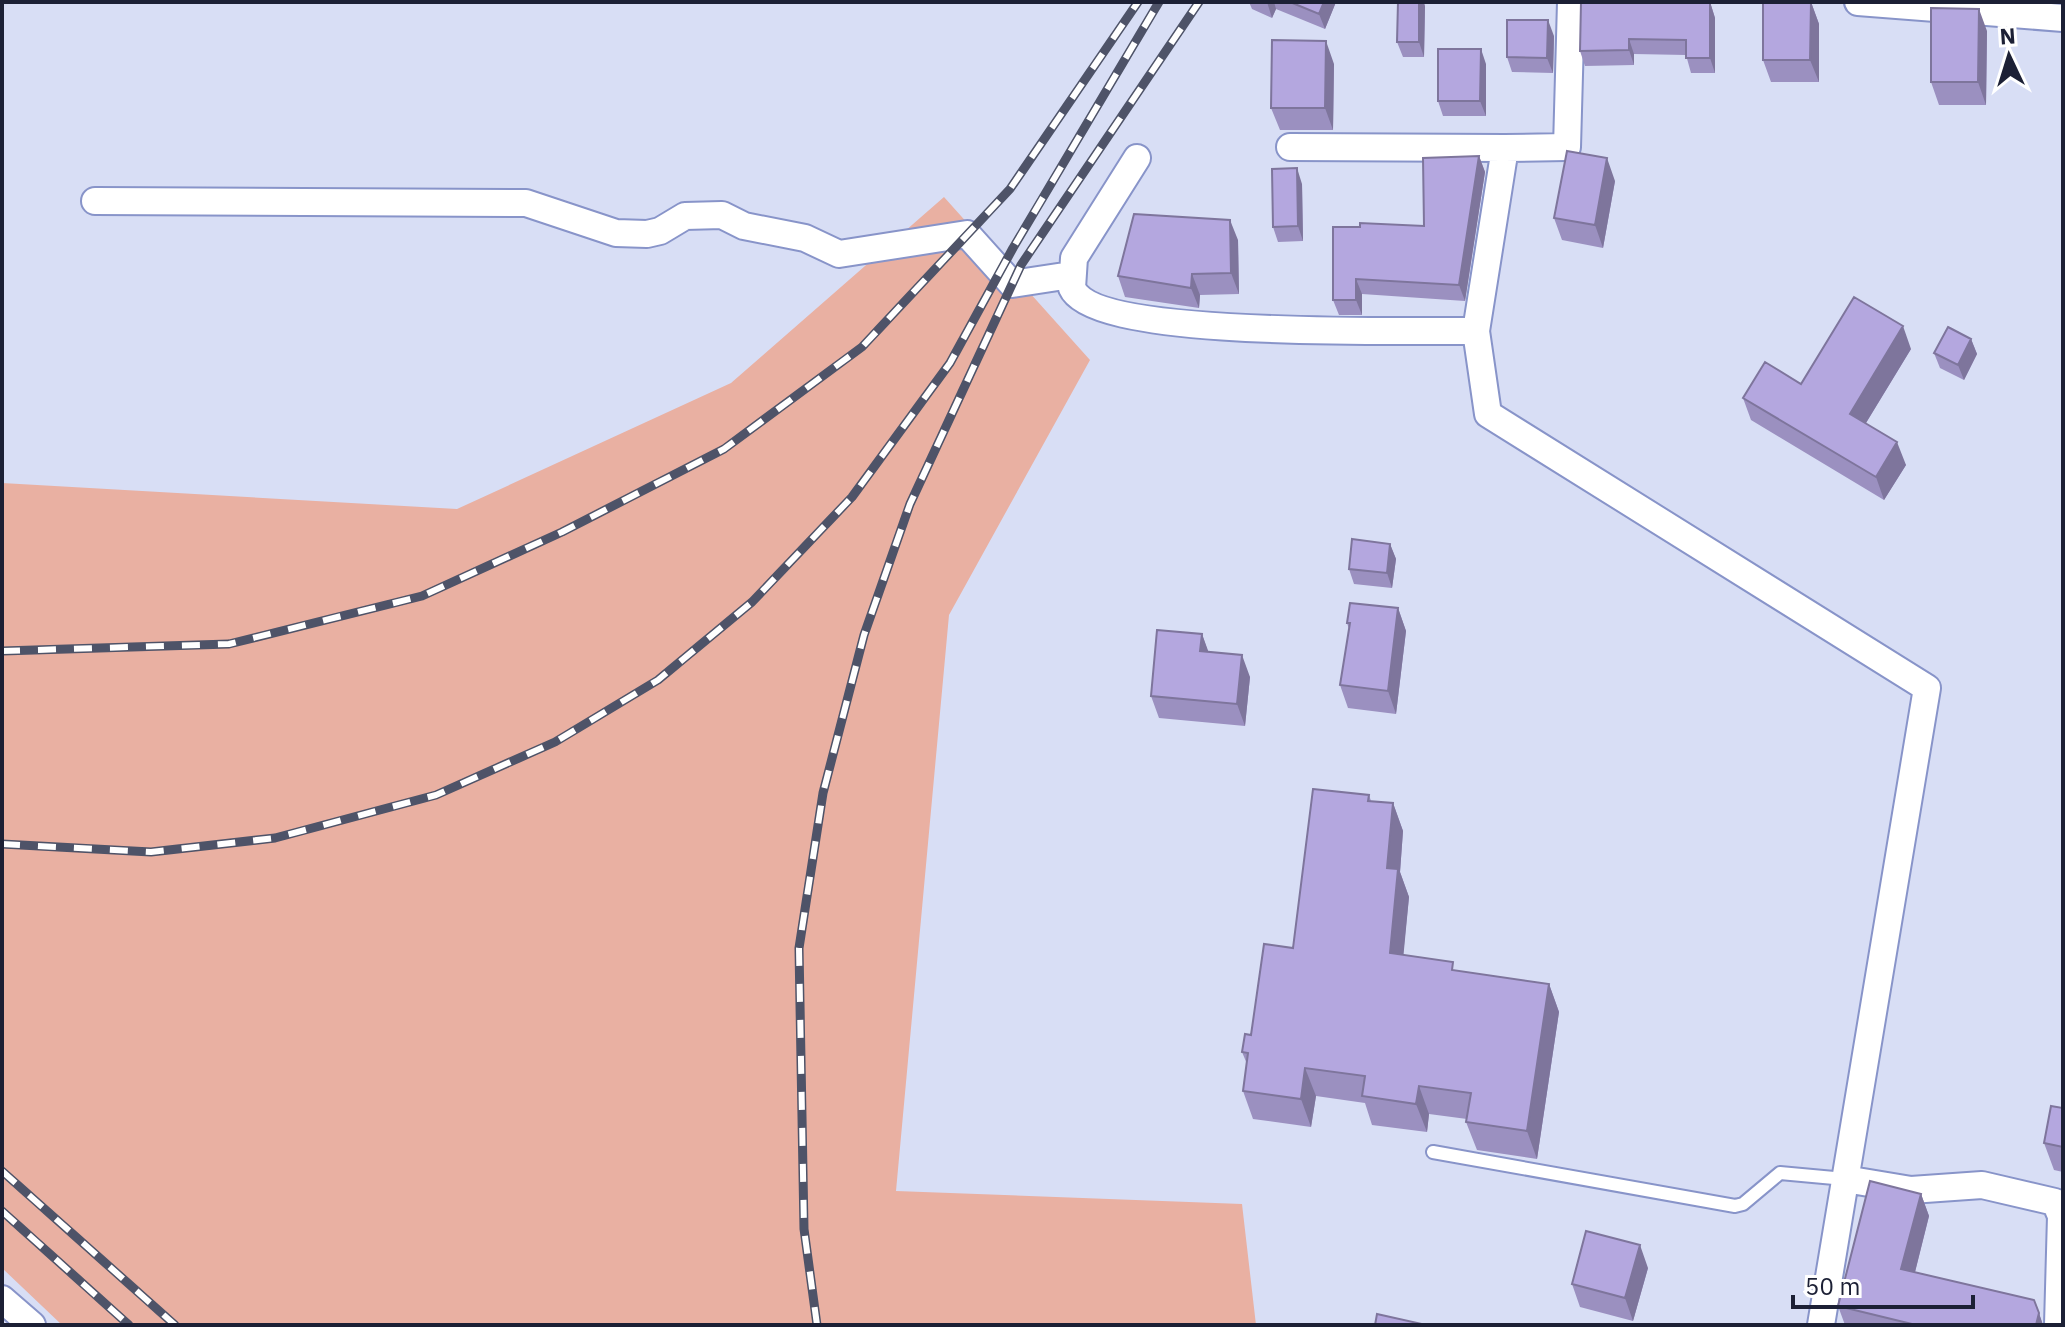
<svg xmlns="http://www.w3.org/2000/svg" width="2065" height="1327" font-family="'IBM Plex Sans',sans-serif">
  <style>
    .green { fill: #e9b0a2 }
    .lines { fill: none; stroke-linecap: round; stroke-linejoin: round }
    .service-casing { stroke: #8894c9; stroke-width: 16 }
    .minor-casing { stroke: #8894c9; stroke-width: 30 }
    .service { stroke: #fff; stroke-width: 12 }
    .minor { stroke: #fff; stroke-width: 26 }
    .rail-casing { stroke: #4e5368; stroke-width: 9 }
    .rail { stroke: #fff; stroke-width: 6; stroke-dasharray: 18; stroke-linecap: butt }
    .wall { fill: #9b90c0 }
    .shaded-wall { fill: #7e759c }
    .building { fill: #b4a7df; stroke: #7e759c; stroke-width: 2 }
  </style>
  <rect width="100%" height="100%" fill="#d8def5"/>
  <path class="green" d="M 944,197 L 1090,360 L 949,615 L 896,1191 L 1242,1204 L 1256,1325 L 62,1325 L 2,1268 L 2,483 L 457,509 L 731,383 Z"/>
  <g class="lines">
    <g class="service-casing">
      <path id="service" d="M 1433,1152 L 1735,1206 L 1743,1204 L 1780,1173 L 1845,1179"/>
    </g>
    <g class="minor-casing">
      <path id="minor" d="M 1571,2 L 1567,147 L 1505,148 L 1476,331 L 1488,414 L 1927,688 L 1821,1325
        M 1858,2 L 2063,18
        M 1290,147 L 1505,148
        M 1137,158 L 1074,258 L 1072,288 C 1095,340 1414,330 1476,331
        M 95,201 L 526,203 L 616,233 L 647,234 L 660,231 L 685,216 L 722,215 L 744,226 L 805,238 L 839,254 L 967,234 L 1012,284 L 1071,275
        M 1845,1179 L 1911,1190 L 1982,1185 L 2055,1202 L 2061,1216 L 2058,1325
        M 2,1299 L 32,1325"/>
    </g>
    <use href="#service" class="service"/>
    <use href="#minor" class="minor"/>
    <g class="rail-casing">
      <path id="rail" d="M 2,651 L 229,644 L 422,596 L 562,532 L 724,449 L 862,347 L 1010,189 L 1138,2
        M 2,844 L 151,852 L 275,838 L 436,795 L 555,742 L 658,680 L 752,602 L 852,497 L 950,363 L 1013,248 L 1159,2
        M 2,1171 L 175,1325
        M 2,1211 L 129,1325
        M 817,1325 L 804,1229 L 799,948 L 823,793 L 864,635 L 910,504 L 1021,265 L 1199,2"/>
    </g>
    <use href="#rail" class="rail"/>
  </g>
  <path class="wall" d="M 1249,2 L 1336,2 L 1325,29 L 1276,9 L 1272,18 L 1252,9 Z
    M 1710,2 L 1715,18 L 1715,73 L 1691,73 L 1686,55 L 1634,54 L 1634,65 L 1585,66 L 1580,51 Z
    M 1811,2 L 1819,24 L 1819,82 L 1771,82 L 1763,60 Z
    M 1425,6 L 1424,57 L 1403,57 L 1397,42 Z
    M 1987,31 L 1986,105 L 1939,105 L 1931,82 Z
    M 1554,36 L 1553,73 L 1512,72 L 1507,57 Z
    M 1334,64 L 1333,130 L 1280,130 L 1271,108 Z
    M 1486,64 L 1486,116 L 1443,116 L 1438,101 Z
    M 1479,156 L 1485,172 L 1465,301 L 1362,294 L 1362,315 L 1339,315 L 1333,300 L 1333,227 L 1424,226 Z
    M 1615,181 L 1603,248 L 1562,240 L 1554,218 Z
    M 1302,184 L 1303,241 L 1278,242 L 1273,227 Z
    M 1238,240 L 1239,294 L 1200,295 L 1199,308 L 1125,297 L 1118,276 Z
    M 1971,339 L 1977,354 L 1964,380 L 1940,368 L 1934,353 Z
    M 1911,349 L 1866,423 L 1906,465 L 1884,500 L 1751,420 L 1743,398 L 1801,384 Z
    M 1390,544 L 1396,559 L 1392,588 L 1354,584 L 1349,569 Z
    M 1398,608 L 1406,631 L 1396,714 L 1348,708 L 1340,685 L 1349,629 L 1347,623 Z
    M 1202,634 L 1208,652 L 1250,677 L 1245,726 L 1159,718 L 1151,696 Z
    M 1369,795 L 1371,801 L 1393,803 L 1403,831 L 1400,872 L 1409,897 L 1403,955 L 1457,971 L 1549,984 L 1559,1012 L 1537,1159 L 1477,1150 L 1466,1122 L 1467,1119 L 1429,1114 L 1427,1132 L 1372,1125 L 1365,1103 L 1316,1096 L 1311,1127 L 1253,1119 L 1243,1091 L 1247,1064 L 1242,1052 Z
    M 2063,1108 L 2063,1172 L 2054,1170 L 2044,1143 Z
    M 1921,1194 L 1929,1216 L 1915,1272 L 2034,1300 L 2043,1325 L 1845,1325 L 1838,1306 Z
    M 1648,1268 L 1633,1321 L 1580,1307 L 1572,1284 Z"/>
  <path class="shaded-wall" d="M 1267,2 L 1274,2 L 1276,9 L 1272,18 Z
    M 1324,2 L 1336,2 L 1325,29 L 1319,14 Z
    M 1419,2 L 1424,2 L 1425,6 L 1424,57 L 1419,42 Z
    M 1710,2 L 1715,18 L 1715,73 L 1710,58 Z
    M 1811,2 L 1819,24 L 1819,82 L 1810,60 Z
    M 1979,9 L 1987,31 L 1986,105 L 1978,82 Z
    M 1548,20 L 1554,36 L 1553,73 L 1547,58 Z
    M 1629,39 L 1634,54 L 1634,65 L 1629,50 Z
    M 1326,41 L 1334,64 L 1333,130 L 1325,108 Z
    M 1481,49 L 1486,64 L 1486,116 L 1480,101 Z
    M 1479,156 L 1485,172 L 1465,301 L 1459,285 Z
    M 1607,158 L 1615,181 L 1603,248 L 1595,225 Z
    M 1297,168 L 1302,184 L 1303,241 L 1298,226 Z
    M 1230,220 L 1238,240 L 1239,294 L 1231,273 Z
    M 1192,274 L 1200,295 L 1199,308 L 1191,288 Z
    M 1356,279 L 1362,294 L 1362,315 L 1356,300 Z
    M 1903,326 L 1911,349 L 1858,436 L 1850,414 Z
    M 1971,339 L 1977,354 L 1964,380 L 1958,365 Z
    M 1897,442 L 1906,465 L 1884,500 L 1876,477 Z
    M 1390,544 L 1396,559 L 1392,588 L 1387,573 Z
    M 1398,608 L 1406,631 L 1396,714 L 1388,691 Z
    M 1202,634 L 1210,656 L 1200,651 Z
    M 1242,655 L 1250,677 L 1245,726 L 1237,704 Z
    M 1393,803 L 1403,831 L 1400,872 L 1409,897 L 1401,981 L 1390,953 L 1387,868 Z
    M 1549,984 L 1559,1012 L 1537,1159 L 1527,1131 Z
    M 1305,1068 L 1316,1096 L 1311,1127 L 1301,1099 Z
    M 1419,1086 L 1429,1114 L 1427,1132 L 1416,1104 Z
    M 1921,1194 L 1929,1216 L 1910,1292 L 1901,1269 Z
    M 1640,1245 L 1648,1268 L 1633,1321 L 1625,1298 Z
    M 2039,1313 L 2043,1325 L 2036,1325 Z"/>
  <path class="building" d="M 1290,2 L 1324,2 L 1319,14 Z
    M 1398,2 L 1419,2 L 1419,42 L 1397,42 Z
    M 1581,2 L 1710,2 L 1710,58 L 1686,58 L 1686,40 L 1629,39 L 1629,50 L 1580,51 Z
    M 1763,2 L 1811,2 L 1810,60 L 1763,60 Z
    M 1931,8 L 1979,9 L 1978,82 L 1931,82 Z
    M 1507,20 L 1548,20 L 1547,58 L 1507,57 Z
    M 1272,40 L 1326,41 L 1325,108 L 1271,108 Z
    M 1438,49 L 1481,49 L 1480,101 L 1438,101 Z
    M 1567,151 L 1607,158 L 1595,225 L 1554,218 Z
    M 1479,156 L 1459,285 L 1356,279 L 1356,300 L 1333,300 L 1333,227 L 1360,227 L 1360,223 L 1424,226 L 1423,158 Z
    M 1297,168 L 1298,226 L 1273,227 L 1272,169 Z
    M 1134,214 L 1230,220 L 1231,273 L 1192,274 L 1191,288 L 1118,276 Z
    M 1854,297 L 1903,326 L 1850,414 L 1897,442 L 1876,477 L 1743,398 L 1765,362 L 1801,384 Z
    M 1948,327 L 1971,339 L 1958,365 L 1934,353 Z
    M 1352,539 L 1390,544 L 1387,573 L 1349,569 Z
    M 1350,603 L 1398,608 L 1388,691 L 1340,685 L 1350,623 L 1347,623 Z
    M 1157,630 L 1202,634 L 1200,651 L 1242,655 L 1237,704 L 1151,696 Z
    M 1313,789 L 1369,795 L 1368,801 L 1393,803 L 1387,868 L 1398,869 L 1390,953 L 1453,962 L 1452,970 L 1549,984 L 1527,1131 L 1466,1122 L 1471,1093 L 1419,1086 L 1416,1104 L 1362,1096 L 1365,1076 L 1305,1068 L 1301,1099 L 1243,1091 L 1248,1053 L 1242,1052 L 1245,1034 L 1251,1035 L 1264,944 L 1293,948 Z
    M 2051,1106 L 2063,1108 L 2063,1147 L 2044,1143 Z
    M 1870,1181 L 1921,1194 L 1901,1269 L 2034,1300 L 2039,1313 L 2036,1325 L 1916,1325 L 1838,1306 Z
    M 1586,1231 L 1640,1245 L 1625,1298 L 1572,1284 Z
    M 1377,1314 L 1422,1324 L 1421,1325 L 1375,1325 Z"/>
  <rect width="2065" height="1327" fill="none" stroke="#1c2035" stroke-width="8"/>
  <g transform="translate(2009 56) rotate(356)" stroke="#ffffff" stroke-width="6" paint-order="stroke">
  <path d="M0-6L14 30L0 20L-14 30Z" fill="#1c2035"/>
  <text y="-12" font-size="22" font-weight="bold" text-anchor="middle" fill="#1c2035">N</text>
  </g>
  <path d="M1793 1295v12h180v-12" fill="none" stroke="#1c2035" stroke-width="4"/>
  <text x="1805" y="1295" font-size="24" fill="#1c2035" stroke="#ffffff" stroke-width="6" paint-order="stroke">50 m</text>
</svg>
